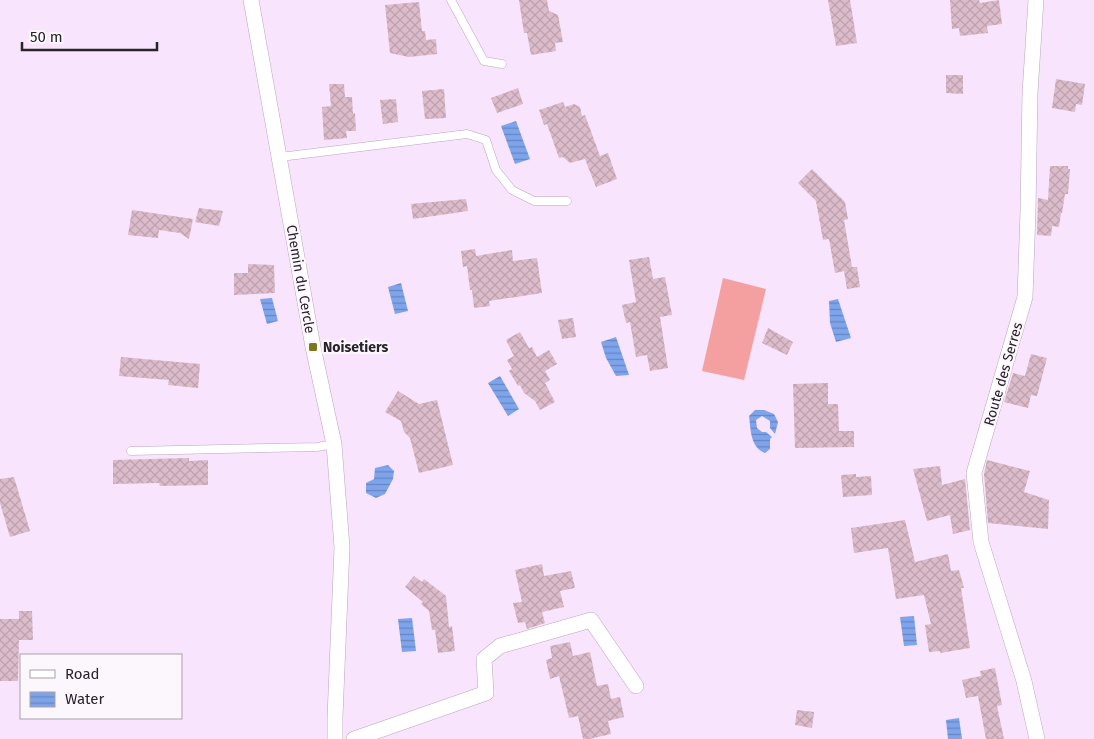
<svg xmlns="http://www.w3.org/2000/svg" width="1094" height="739" font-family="'Fira Sans',sans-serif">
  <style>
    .pitch { fill: #f4a0a0 }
    .water { fill: url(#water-rules) }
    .building { fill: url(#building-cross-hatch) }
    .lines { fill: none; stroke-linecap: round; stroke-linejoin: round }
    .lane-casing { stroke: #baa6be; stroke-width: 9 }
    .street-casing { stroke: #baa6be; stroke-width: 16 }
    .lane { stroke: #fff; stroke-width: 8 }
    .street { stroke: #fff; stroke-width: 15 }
    .poi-dot { fill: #7a771c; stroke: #fcf7fc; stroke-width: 2 }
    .labels { text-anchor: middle; stroke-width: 4.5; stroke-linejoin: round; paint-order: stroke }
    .street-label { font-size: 14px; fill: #29222b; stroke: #fcf7fc }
    .poi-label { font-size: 14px; font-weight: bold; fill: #29222b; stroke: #fcf7fc; text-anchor: start }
  </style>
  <defs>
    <pattern id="water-rules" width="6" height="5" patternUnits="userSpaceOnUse" patternTransform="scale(1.25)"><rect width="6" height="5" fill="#7ea4ec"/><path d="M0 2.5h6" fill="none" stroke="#6785bf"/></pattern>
    <pattern id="building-cross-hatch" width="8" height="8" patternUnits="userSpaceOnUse" patternTransform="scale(1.25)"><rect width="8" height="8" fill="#dcbcca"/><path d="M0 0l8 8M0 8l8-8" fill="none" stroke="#bda1ae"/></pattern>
  </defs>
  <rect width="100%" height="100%" fill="#f9e4fd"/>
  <path class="pitch" d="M 723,278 L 766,289 L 744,380 L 702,371 Z"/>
  <path class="water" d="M 516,121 L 530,159 L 515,164 L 501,126 Z
    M 401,283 L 408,311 L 395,314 L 388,287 Z
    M 272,298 L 278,321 L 267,324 L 260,299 Z
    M 838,299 L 851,338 L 836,342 L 830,323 L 829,301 Z
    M 616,337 L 629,375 L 616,376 L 606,358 L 601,342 Z
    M 500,376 L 519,409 L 508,416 L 488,383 Z
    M 755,410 L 764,410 L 774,414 L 778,422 L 775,434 L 770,428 L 770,421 L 762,416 L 756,420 L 757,428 L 762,432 L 766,432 L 772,437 L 770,439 L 770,449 L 765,453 C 750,447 751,430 749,416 Z
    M 388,465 L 394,471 L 393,479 L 385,494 L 376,498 L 366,493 L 366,483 L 374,479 L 375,468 Z
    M 914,616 L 917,645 L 904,646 L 900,617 Z
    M 412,618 L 416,651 L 402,652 L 398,619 Z
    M 959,718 L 962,739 L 948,739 L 946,720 Z"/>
  <path class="building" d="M 519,0 L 547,0 L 549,11 L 558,15 L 563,42 L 555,43 L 556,51 L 531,55 L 527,33 L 524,33 Z
    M 828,0 L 850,0 L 857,43 L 836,46 Z
    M 950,0 L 979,0 L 980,3 L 999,0 L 1002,24 L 987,26 L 988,33 L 960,36 L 959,28 L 952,29 Z
    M 419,2 L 422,31 L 425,31 L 426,40 L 436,39 L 437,54 L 409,57 L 390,53 L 385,5 Z
    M 946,75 L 963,75 L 963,94 L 946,93 Z
    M 1056,79 L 1085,84 L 1082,105 L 1076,104 L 1075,112 L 1052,108 Z
    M 329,84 L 344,84 L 345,97 L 352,97 L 353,114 L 355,113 L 356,131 L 346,131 L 347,138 L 324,140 L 322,107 L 331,106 Z
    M 518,88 L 523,104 L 497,113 L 491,98 Z
    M 444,89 L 446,118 L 425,119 L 422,91 Z
    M 396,99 L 398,122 L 383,124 L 380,100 Z
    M 563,102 L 565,107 L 574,104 L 580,107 L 582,116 L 585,115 L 600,156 L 608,153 L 617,179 L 596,187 L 585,159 L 570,163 L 563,157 L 559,158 L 547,124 L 544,125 L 539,110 Z
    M 1050,166 L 1068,166 L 1068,169 L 1070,169 L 1068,194 L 1065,194 L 1062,213 L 1061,213 L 1059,227 L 1052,226 L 1051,236 L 1037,235 L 1038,198 L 1048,200 Z
    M 812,169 L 845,202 L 848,219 L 844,220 L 852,267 L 857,267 L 860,287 L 847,289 L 844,271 L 835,273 L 829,239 L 823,240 L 816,201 L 798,183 Z
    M 466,199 L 468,211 L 413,219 L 411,204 Z
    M 199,208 L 223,211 L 219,226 L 195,222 Z
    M 132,210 L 193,219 L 189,239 L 180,233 L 159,230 L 158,238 L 128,235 Z
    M 475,249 L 476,256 L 512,250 L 513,261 L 537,258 L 542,293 L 489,301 L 490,306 L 474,308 L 472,290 L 470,290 L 467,266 L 463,267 L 461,251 Z
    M 649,257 L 653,279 L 665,277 L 672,315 L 660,317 L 668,368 L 650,371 L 647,355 L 636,357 L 630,322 L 626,323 L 622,305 L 636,302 L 629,260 Z
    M 248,264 L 274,265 L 275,293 L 234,295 L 234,273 L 248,273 Z
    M 573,318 L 576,337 L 562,339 L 558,320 Z
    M 768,328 L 793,342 L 787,355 L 762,343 Z
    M 520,332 L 529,348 L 532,347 L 537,357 L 549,350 L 557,364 L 545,371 L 550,380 L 545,383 L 555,402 L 540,410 L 535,401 L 524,393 L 520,385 L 518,386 L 509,371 L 512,369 L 507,360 L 514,356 L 506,340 Z
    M 1031,354 L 1047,358 L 1037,396 L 1031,395 L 1028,408 L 1004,402 L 1013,373 L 1025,376 Z
    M 121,357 L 200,364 L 198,388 L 168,385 L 169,380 L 119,376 Z
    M 828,383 L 828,404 L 838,404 L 839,431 L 854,431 L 854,447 L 795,448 L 793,384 Z
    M 398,391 L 419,404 L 437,400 L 453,465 L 419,473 L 410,438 L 404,432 L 401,421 L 385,412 Z
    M 189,458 L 189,461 L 208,460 L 208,485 L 160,486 L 159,483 L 113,484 L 113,460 Z
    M 987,460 L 1030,471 L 1024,492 L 1049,500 L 1048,529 L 988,523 L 984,474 Z
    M 940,466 L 942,485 L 965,479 L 970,530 L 953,534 L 950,515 L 927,521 L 913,469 Z
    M 856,474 L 856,477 L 871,476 L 872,495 L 843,497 L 841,475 Z
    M 14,477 L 30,531 L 10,537 L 0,503 L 0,479 Z
    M 905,520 L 915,562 L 948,554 L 951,571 L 959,570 L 964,588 L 961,588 L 970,648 L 940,653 L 940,651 L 929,652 L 925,625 L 931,624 L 924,595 L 896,599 L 888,548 L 854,553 L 851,528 Z
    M 542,564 L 544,576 L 571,571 L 575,588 L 560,591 L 564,607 L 542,612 L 545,623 L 527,629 L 525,622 L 518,623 L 513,603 L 522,602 L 515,570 Z
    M 414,576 L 422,582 L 424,579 L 446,596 L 449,627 L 452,626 L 455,651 L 438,653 L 435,630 L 432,630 L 429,611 L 421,604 L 423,602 L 405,587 Z
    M 19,611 L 32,611 L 33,640 L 19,640 L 18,681 L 0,681 L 0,619 L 19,619 Z
    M 570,642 L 573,656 L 590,652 L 597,686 L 608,684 L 611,699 L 620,697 L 624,717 L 608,721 L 611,734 L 589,739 L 583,739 L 578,716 L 569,718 L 559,676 L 550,679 L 546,660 L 552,658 L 550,646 Z
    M 995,668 L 1002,705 L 997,706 L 1004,739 L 986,739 L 978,696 L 966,698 L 962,680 L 981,676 L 980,671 Z
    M 797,710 L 814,712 L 812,728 L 795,725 Z"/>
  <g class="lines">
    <g class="lane-casing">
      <path id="lane" d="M 451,0 L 484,61 L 502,64
        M 280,157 L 467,134 L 486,140 L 496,170 L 512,190 L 534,201 L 567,201
        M 131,451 L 317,447 L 334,444"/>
    </g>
    <g class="street-casing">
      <path id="street" d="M 251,0 L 313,347 L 334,444 L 342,547 L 335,717 L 335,739
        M 1036,0 L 1030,93 L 1028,211 L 1025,297 L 974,473 L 981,542 L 1024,681 L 1037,739
        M 354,739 L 486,693 L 484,659 L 500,646 L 591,620 L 636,686"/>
    </g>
    <use href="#lane" class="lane"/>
    <use href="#street" class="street"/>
  </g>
  <rect class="poi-dot" x="308" y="342" width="10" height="10" rx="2.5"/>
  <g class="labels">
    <g class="street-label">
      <text transform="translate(301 279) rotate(80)" y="5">Chemin du Cercle</text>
      <text transform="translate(1003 374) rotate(-74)" y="5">Route des Serres</text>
    </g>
    <g class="poi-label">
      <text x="323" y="352">Noisetiers</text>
    </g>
  </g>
  <rect x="20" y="654" width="162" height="65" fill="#fcf7fc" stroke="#a8a2a8"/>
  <rect x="30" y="670" width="25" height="8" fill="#ffffff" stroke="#a8a2a8"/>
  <text x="65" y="679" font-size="15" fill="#29222b">Road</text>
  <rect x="30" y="692" width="25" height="15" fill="url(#water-rules)" stroke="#a8a2a8"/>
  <text x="65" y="704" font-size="15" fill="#29222b">Water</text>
  <path d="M22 42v8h135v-8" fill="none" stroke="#29222b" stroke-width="2.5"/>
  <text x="30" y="42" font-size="15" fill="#29222b" stroke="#fcf7fc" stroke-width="4" paint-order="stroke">50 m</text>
</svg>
